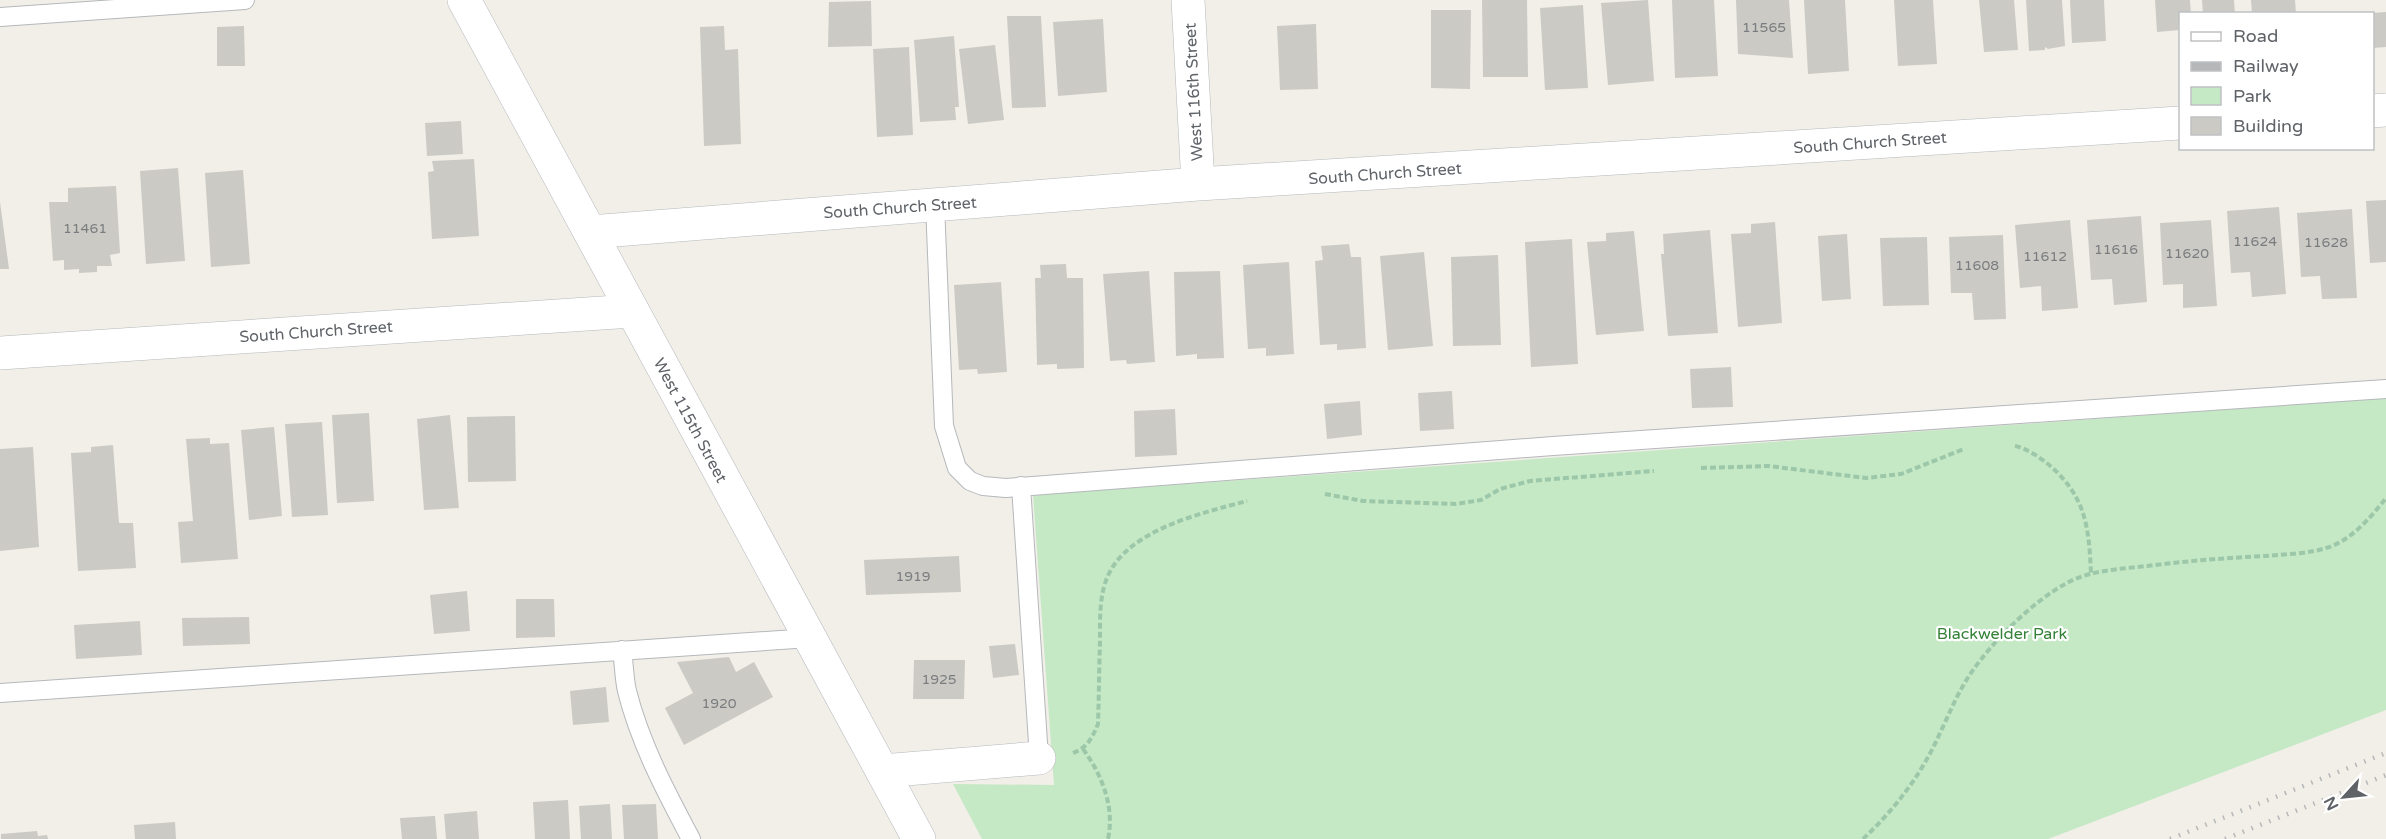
<svg xmlns="http://www.w3.org/2000/svg" width="2386" height="839" font-family="'Varela Round',sans-serif">
  <style>
    .green { fill: #c5e8c5 }
    .building { fill: #cccac5 }
    .lines { fill: none; stroke-linecap: round; stroke-linejoin: round }
    .service-casing { stroke: #b5b8bc; stroke-width: 20 }
    .minor-casing { stroke: #b5b8bc; stroke-width: 34 }
    .tertiary-casing { stroke: #b5b8bc; stroke-width: 34 }
    .path { stroke: #9cc7a9; stroke-width: 4; stroke-dasharray: 6 3; stroke-linecap: butt }
    .service { stroke: #fff; stroke-width: 18 }
    .minor { stroke: #fff; stroke-width: 33 }
    .tertiary { stroke: #fff; stroke-width: 33 }
    .rail { stroke: #b6b7b8; stroke-width: 4.5; stroke-dasharray: 1.5 8; stroke-linecap: butt }
    .labels { text-anchor: middle; stroke-width: 4.5; stroke-linejoin: round; paint-order: stroke }
    .number-label { font-size: 14px; fill: #7a7d7f }
    .street-label { font-size: 16px; fill: #5f6368; stroke: #fff }
    .park-label { font-size: 16px; fill: #348238; stroke: #fff }
  </style>
  <rect width="100%" height="100%" fill="#f1efe8"/>
  <path class="green" d="M 2386,398 L 2386,710 L 2048,839 L 982,839 L 953,784 L 1054,785 L 1033,495 Z"/>
  <path class="building" d="M 1482,0 L 1527,0 L 1528,77 L 1483,77 Z
    M 1648,0 L 1654,81 L 1608,85 L 1601,3 Z
    M 1672,0 L 1714,0 L 1718,76 L 1675,78 Z
    M 1736,0 L 1789,0 L 1793,58 L 1738,54 Z
    M 1804,0 L 1845,0 L 1849,71 L 1808,74 Z
    M 1894,0 L 1933,0 L 1937,64 L 1898,66 Z
    M 1979,0 L 2014,0 L 2018,50 L 1984,52 Z
    M 2026,0 L 2062,0 L 2065,46 L 2048,49 L 2045,47 L 2045,50 L 2029,51 Z
    M 2070,0 L 2104,0 L 2106,41 L 2072,43 Z
    M 2155,0 L 2190,0 L 2191,14 L 2180,14 L 2180,30 L 2157,32 Z
    M 2202,0 L 2234,0 L 2235,14 L 2203,14 Z
    M 2251,0 L 2295,0 L 2296,14 L 2252,14 Z
    M 871,1 L 872,46 L 828,47 L 829,2 Z
    M 1583,5 L 1588,88 L 1545,90 L 1540,8 Z
    M 1431,10 L 1471,10 L 1470,89 L 1431,88 Z
    M 2386,12 L 2386,47 L 2372,48 L 2372,13 Z
    M 1007,16 L 1041,16 L 1046,107 L 1012,108 Z
    M 1103,19 L 1107,92 L 1058,96 L 1053,22 Z
    M 1316,24 L 1318,89 L 1280,90 L 1277,26 Z
    M 244,26 L 245,66 L 217,66 L 217,27 Z
    M 724,26 L 725,50 L 738,49 L 741,144 L 704,146 L 700,27 Z
    M 954,36 L 959,107 L 955,107 L 956,120 L 920,122 L 914,40 Z
    M 995,45 L 1004,120 L 968,124 L 959,49 Z
    M 909,47 L 913,135 L 877,137 L 873,49 Z
    M 461,121 L 463,154 L 427,156 L 425,123 Z
    M 474,159 L 479,236 L 432,239 L 428,172 L 434,171 L 432,161 Z
    M 178,168 L 185,261 L 146,264 L 140,171 Z
    M 243,170 L 250,264 L 211,267 L 205,173 Z
    M 116,186 L 120,253 L 110,255 L 112,266 L 97,266 L 97,272 L 79,273 L 79,269 L 64,270 L 64,260 L 53,261 L 49,202 L 68,202 L 68,188 Z
    M 2386,200 L 2386,262 L 2370,263 L 2366,201 Z
    M 0,202 L 9,269 L 0,269 Z
    M 2279,207 L 2286,294 L 2252,297 L 2250,272 L 2231,273 L 2227,211 Z
    M 2352,209 L 2357,298 L 2322,299 L 2320,276 L 2301,277 L 2297,213 Z
    M 2141,216 L 2147,302 L 2114,305 L 2112,279 L 2091,280 L 2087,220 Z
    M 2070,220 L 2078,308 L 2042,311 L 2041,286 L 2020,288 L 2015,225 Z
    M 2211,220 L 2217,306 L 2183,308 L 2183,284 L 2163,285 L 2160,223 Z
    M 1775,222 L 1782,323 L 1738,327 L 1731,234 L 1751,233 L 1751,224 Z
    M 1710,230 L 1718,333 L 1668,336 L 1661,254 L 1664,254 L 1663,234 Z
    M 1634,231 L 1644,331 L 1596,335 L 1587,242 L 1606,241 L 1606,233 Z
    M 1847,234 L 1851,299 L 1822,301 L 1818,236 Z
    M 2003,235 L 2006,319 L 1974,320 L 1972,293 L 1951,293 L 1949,237 Z
    M 1927,237 L 1929,305 L 1883,306 L 1880,238 Z
    M 1572,239 L 1578,364 L 1531,367 L 1525,242 Z
    M 1349,244 L 1351,257 L 1361,257 L 1366,348 L 1337,350 L 1337,344 L 1320,345 L 1315,261 L 1323,260 L 1321,246 Z
    M 1424,252 L 1433,346 L 1388,350 L 1380,256 Z
    M 1498,255 L 1501,345 L 1453,346 L 1451,257 Z
    M 1289,262 L 1294,354 L 1266,356 L 1266,348 L 1248,349 L 1243,265 Z
    M 1066,264 L 1067,278 L 1083,278 L 1084,368 L 1057,369 L 1057,364 L 1037,365 L 1035,278 L 1041,278 L 1040,265 Z
    M 1149,271 L 1155,362 L 1127,364 L 1126,360 L 1110,361 L 1103,274 Z
    M 1220,271 L 1224,358 L 1197,359 L 1197,354 L 1176,356 L 1174,272 Z
    M 1001,282 L 1007,372 L 978,374 L 977,369 L 959,370 L 954,285 Z
    M 1731,367 L 1733,407 L 1692,408 L 1690,369 Z
    M 1452,391 L 1454,429 L 1420,431 L 1418,393 Z
    M 1360,401 L 1362,435 L 1327,439 L 1324,404 Z
    M 1175,409 L 1177,455 L 1135,457 L 1134,411 Z
    M 369,413 L 374,501 L 337,503 L 332,415 Z
    M 450,415 L 459,508 L 424,510 L 417,419 Z
    M 515,416 L 516,481 L 468,482 L 467,417 Z
    M 322,422 L 328,515 L 292,517 L 285,424 Z
    M 274,427 L 282,516 L 249,520 L 241,430 Z
    M 210,438 L 210,444 L 229,443 L 238,559 L 181,563 L 178,522 L 193,521 L 186,439 Z
    M 113,445 L 119,523 L 133,523 L 136,568 L 78,571 L 71,453 L 91,452 L 91,447 Z
    M 33,447 L 39,547 L 0,551 L 0,449 Z
    M 959,556 L 961,592 L 866,595 L 864,560 Z
    M 467,591 L 470,631 L 434,634 L 430,595 Z
    M 516,599 L 554,599 L 555,637 L 516,638 Z
    M 249,617 L 250,644 L 183,646 L 182,618 Z
    M 140,621 L 142,655 L 76,659 L 74,625 Z
    M 1015,644 L 1019,675 L 993,678 L 989,646 Z
    M 729,657 L 736,672 L 754,662 L 773,697 L 684,745 L 665,708 L 693,693 L 677,662 Z
    M 914,660 L 965,660 L 964,699 L 913,699 Z
    M 606,687 L 609,722 L 573,725 L 570,691 Z
    M 568,800 L 570,839 L 535,839 L 533,802 Z
    M 610,804 L 612,839 L 581,839 L 579,806 Z
    M 656,804 L 658,839 L 624,839 L 622,805 Z
    M 477,811 L 479,839 L 446,839 L 444,814 Z
    M 435,816 L 437,839 L 402,839 L 400,818 Z
    M 175,822 L 176,839 L 135,839 L 134,825 Z
    M 37,831 L 38,836 L 47,835 L 48,839 L 1,839 L 1,834 Z"/>
  <g class="lines">
    <g class="service-casing">
      <path id="service" d="M 0,17 L 245,0
        M 935,204 L 944,426 L 957,468 L 970,481 L 983,486 L 1006,488 L 1553,446 L 2386,389
        M 1021,486 L 1039,758
        M 622,650 C 624,663 624,678 627,691 C 640,743 666,792 691,839
        M 0,693 L 810,638"/>
    </g>
    <g class="minor-casing">
      <path id="minor" d="M 1188,0 L 1198,184
        M 2372,111 L 2386,110
        M 590,232 L 1198,184 L 2180,123
        M 0,353 L 632,311
        M 882,771 L 1039,758"/>
    </g>
    <g class="tertiary-casing">
      <path id="tertiary" d="M 464,0 L 919,839"/>
    </g>
    <path class="path" d="M 2015,446 C 2026,448 2039,457 2048,464 C 2086,496 2089,527 2091,574
      M 1701,468 L 1768,466 L 1866,478 L 1901,474 L 1964,449
      M 1325,494 L 1363,501 L 1456,504 L 1481,500 L 1500,489 L 1530,481 L 1654,471
      M 1083,749 C 1102,775 1115,807 1108,839
      M 1073,753 C 1088,747 1092,738 1098,724 C 1099,697 1099,669 1100,642 C 1100,622 1099,597 1107,578 C 1126,530 1202,513 1247,501
      M 1863,839 C 1895,809 1922,774 1940,733 C 1950,712 1958,692 1971,673 C 1993,641 2033,601 2067,583 C 2091,570 2120,569 2147,566 C 2186,561 2225,558 2265,556 C 2287,554 2311,554 2332,546 C 2354,537 2372,516 2386,498"/>
    <use href="#service" class="service"/>
    <use href="#minor" class="minor"/>
    <use href="#tertiary" class="tertiary"/>
    <path class="rail" d="M 2170,839 L 2386,753
      M 2225,839 L 2386,775"/>
  </g>
  <g class="labels">
    <g class="number-label">
      <text x="1764" y="32">11565</text>
      <text x="85" y="233">11461</text>
      <text x="2255" y="246">11624</text>
      <text x="2326" y="247">11628</text>
      <text x="2116" y="254">11616</text>
      <text x="2187" y="258">11620</text>
      <text x="2045" y="261">11612</text>
      <text x="1977" y="270">11608</text>
      <text x="913" y="581">1919</text>
      <text x="939" y="684">1925</text>
      <text x="719" y="708">1920</text>
    </g>
    <g class="street-label">
      <text transform="translate(1193 92) rotate(-93)" y="6">West 116th Street</text>
      <text transform="translate(1870 142) rotate(-4)" y="6">South Church Street</text>
      <text transform="translate(1385 173) rotate(-4)" y="6">South Church Street</text>
      <text transform="translate(900 207) rotate(-4)" y="6">South Church Street</text>
      <text transform="translate(316 331) rotate(-4)" y="6">South Church Street</text>
      <text transform="translate(691 420) rotate(62)" y="6">West 115th Street</text>
    </g>
    <g class="park-label">
      <text x="2002" y="639">Blackwelder Park</text>
    </g>
  </g>
  <rect x="2179" y="12" width="195" height="138" fill="#ffffff" stroke="#bfc1c3" stroke-width="1.5"/>
  <rect x="2191" y="32" width="30" height="9" fill="#ffffff" stroke="#bfc1c3" stroke-width="1.5"/>
  <text x="2233" y="42" font-size="18" fill="#5f6368">Road</text>
  <rect x="2191" y="62" width="30" height="9" fill="#b6b7b8" stroke="#bfc1c3" stroke-width="1.5"/>
  <text x="2233" y="72" font-size="18" fill="#5f6368">Railway</text>
  <rect x="2191" y="87" width="30" height="18" fill="#c5e8c5" stroke="#bfc1c3" stroke-width="1.5"/>
  <text x="2233" y="102" font-size="18" fill="#5f6368">Park</text>
  <rect x="2191" y="117" width="30" height="18" fill="#cccac5" stroke="#bfc1c3" stroke-width="1.5"/>
  <text x="2233" y="132" font-size="18" fill="#5f6368">Building</text>
  <g transform="translate(2344 797) rotate(243)" stroke="#ffffff" stroke-width="4.5" paint-order="stroke">
  <path d="M0-4.5L10 22L0 15L-10 22Z" fill="#5f6368"/>
  <text y="-9" font-size="16" font-weight="bold" text-anchor="middle" fill="#5f6368">N</text>
  </g>
</svg>
